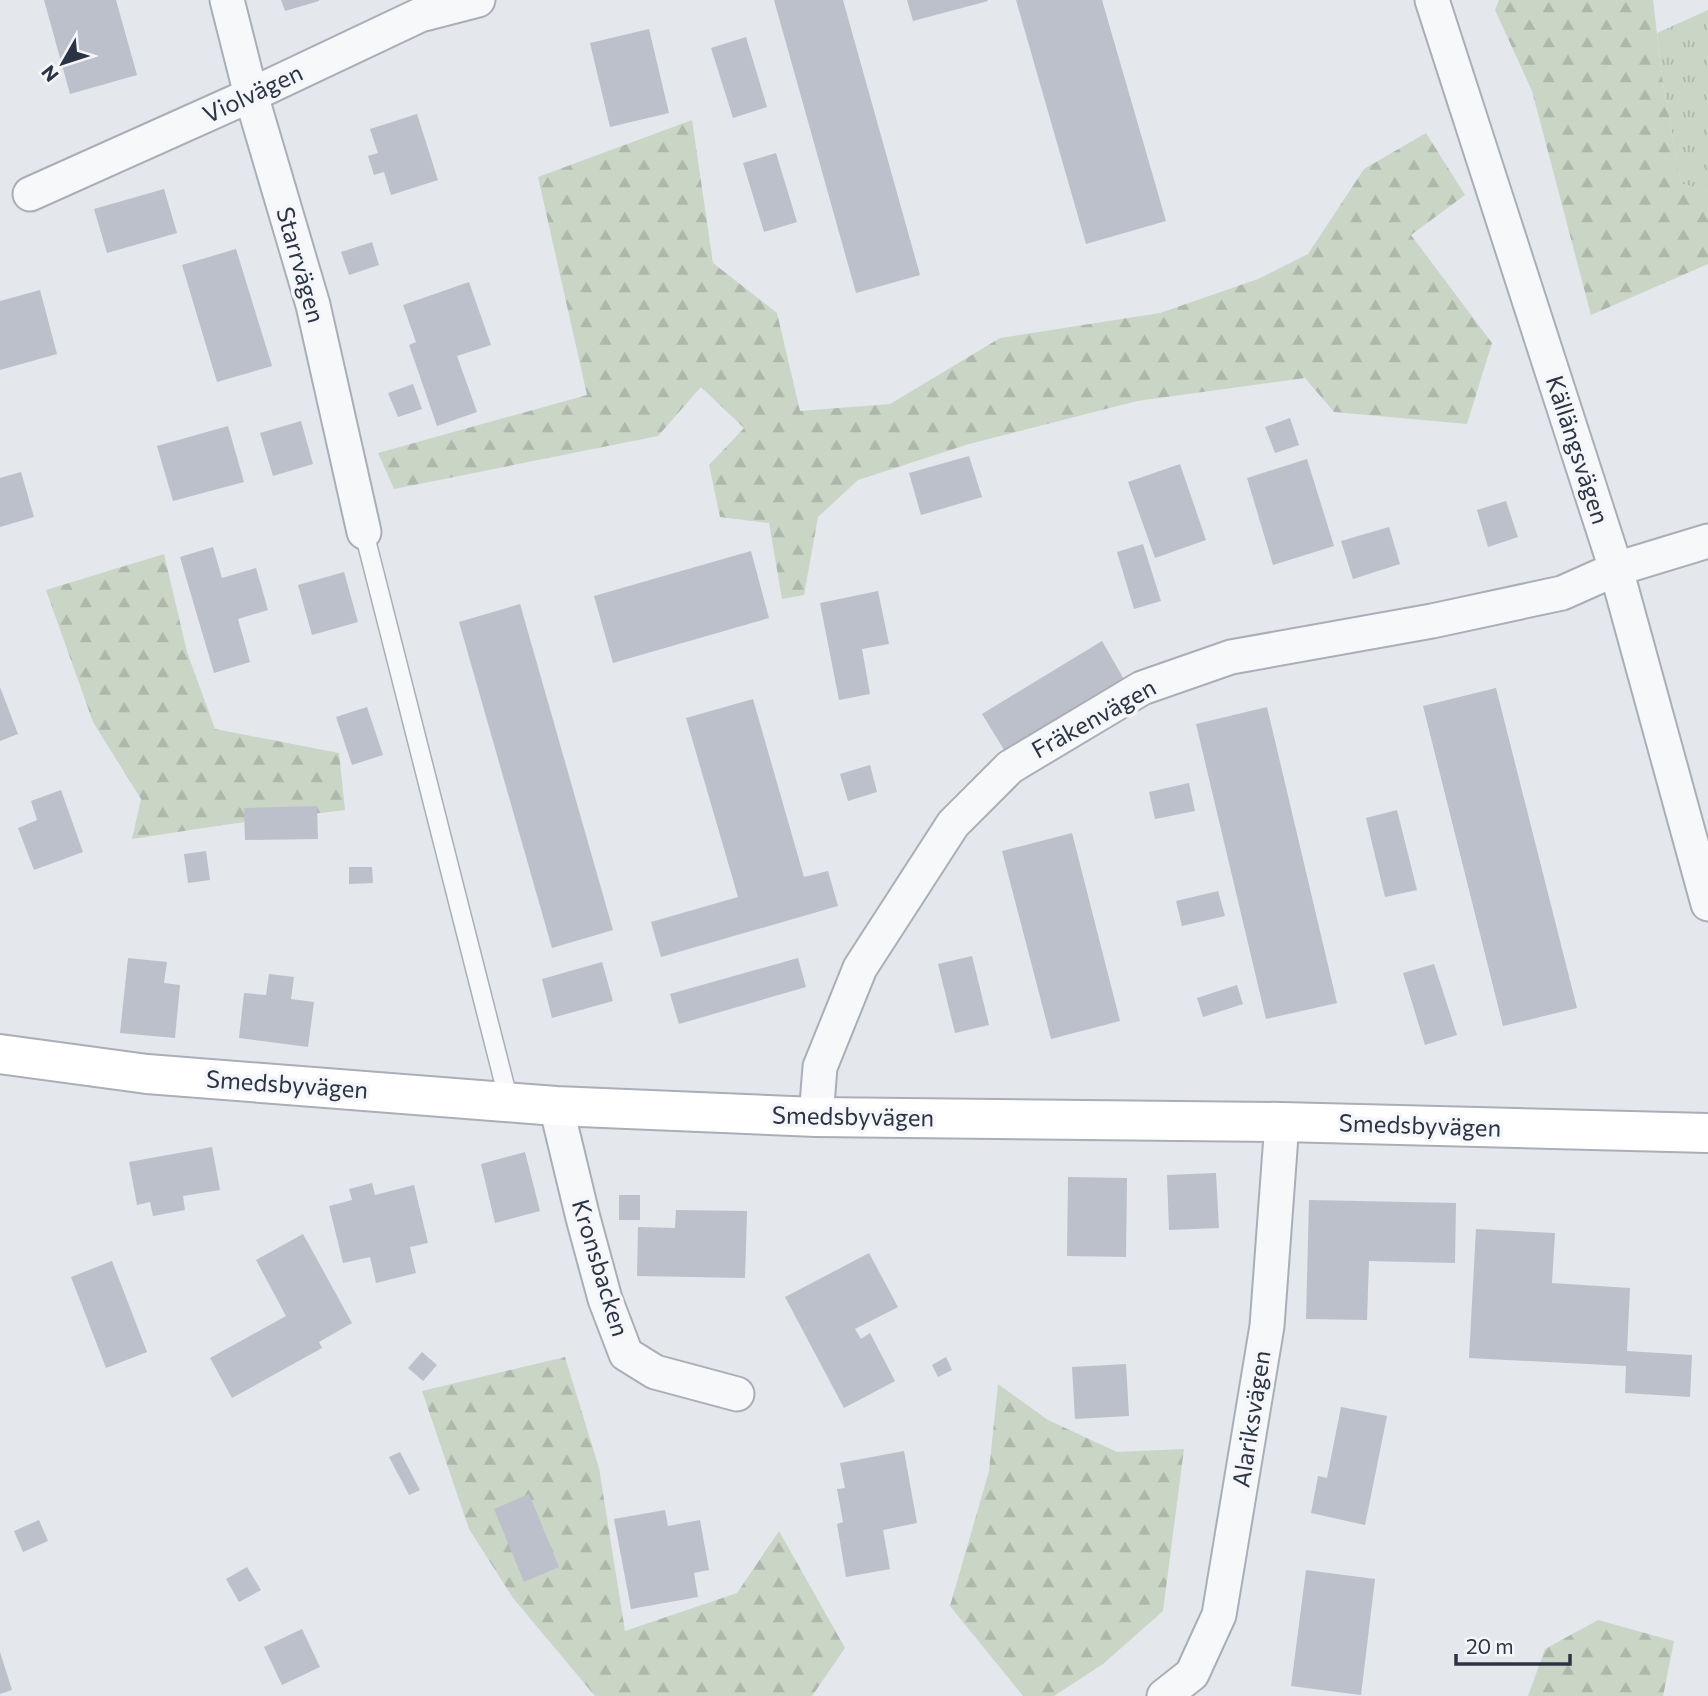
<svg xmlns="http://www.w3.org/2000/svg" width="1708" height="1696" font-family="Commissioner,sans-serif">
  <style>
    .grass { fill: url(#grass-tufts) }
    .forest { fill: url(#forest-firs) }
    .building { fill: #bbc0ca }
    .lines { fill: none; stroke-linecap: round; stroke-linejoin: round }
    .service-casing { stroke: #a9aeb7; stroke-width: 21 }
    .minor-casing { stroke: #a9aeb7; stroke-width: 37 }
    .secondary-casing { stroke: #a9aeb7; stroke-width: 42 }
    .service { stroke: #f7f8fa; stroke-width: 18 }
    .minor { stroke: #f7f8fa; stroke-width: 33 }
    .secondary { stroke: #fff; stroke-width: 38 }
    .labels { text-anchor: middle; stroke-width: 7; stroke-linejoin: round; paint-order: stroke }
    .street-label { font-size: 24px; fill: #2b3445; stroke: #f4f6f9 }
  </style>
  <defs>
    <pattern id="grass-tufts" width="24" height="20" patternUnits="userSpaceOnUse" patternTransform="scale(1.75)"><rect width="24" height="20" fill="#c9d6c5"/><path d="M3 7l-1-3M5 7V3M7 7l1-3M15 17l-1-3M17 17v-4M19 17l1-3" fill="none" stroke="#adb8ab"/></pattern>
    <pattern id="forest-firs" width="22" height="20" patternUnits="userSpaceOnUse" patternTransform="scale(1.75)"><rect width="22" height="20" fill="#c9d6c5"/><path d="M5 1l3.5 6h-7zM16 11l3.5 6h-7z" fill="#adb8ab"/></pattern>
  </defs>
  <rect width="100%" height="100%" fill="#e4e7ec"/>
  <path class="grass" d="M 1708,10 L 1708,191 L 1681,184 L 1662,77 L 1657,33 Z"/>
  <path class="forest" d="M 1499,0 L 1653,0 L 1662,77 L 1681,183 L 1708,191 L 1708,264 L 1591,315 L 1532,91 L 1495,10 Z
    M 692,120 L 713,263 L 777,313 L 800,411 L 890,404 L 1000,338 L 1160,313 L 1258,279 L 1308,254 L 1364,169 L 1426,133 L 1465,195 L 1411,235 L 1492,343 L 1467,424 L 1334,412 L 1305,378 L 1137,401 L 969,444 L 858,480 L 818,517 L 804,595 L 782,599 L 769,523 L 720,517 L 709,465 L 744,428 L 701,387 L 658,436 L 394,489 L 378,453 L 587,395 L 538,177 Z
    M 164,554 L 187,652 L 215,729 L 339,753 L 345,810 L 230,824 L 132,839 L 141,799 L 93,722 L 46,590 Z
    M 565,1357 L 599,1468 L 625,1631 L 737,1593 L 779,1531 L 845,1648 L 812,1696 L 595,1696 L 513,1598 L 469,1529 L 422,1391 Z
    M 998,1384 L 1048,1420 L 1117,1452 L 1184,1449 L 1163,1611 L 1103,1664 L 1054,1696 L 1023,1696 L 950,1606 L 989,1471 Z
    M 1598,1620 L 1674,1641 L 1663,1696 L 1528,1696 L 1545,1649 Z"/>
  <path class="building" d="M 44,0 L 116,0 L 137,75 L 70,94 Z
    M 281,0 L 319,0 L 319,1 L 285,11 Z
    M 774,0 L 843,0 L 920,275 L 856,293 Z
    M 907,0 L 987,0 L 988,1 L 913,21 Z
    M 1016,0 L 1102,0 L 1166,221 L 1086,244 Z
    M 649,29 L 669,113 L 610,127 L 590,43 Z
    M 746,37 L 767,107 L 733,118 L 711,48 Z
    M 417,114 L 438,180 L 391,195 L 384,172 L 374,175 L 368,156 L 378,153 L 370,129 Z
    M 776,153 L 797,222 L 764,232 L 743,163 Z
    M 164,189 L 177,233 L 107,253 L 94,209 Z
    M 372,242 L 379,265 L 349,275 L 341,252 Z
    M 236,249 L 272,366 L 217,382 L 182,265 Z
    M 469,282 L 491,345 L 457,356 L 477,412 L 437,426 L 409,345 L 416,342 L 403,305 Z
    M 40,290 L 57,354 L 0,370 L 0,301 Z
    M 413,384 L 422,409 L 398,417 L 388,393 Z
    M 1290,418 L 1299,445 L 1275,453 L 1265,427 Z
    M 301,421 L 313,464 L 273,476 L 260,433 Z
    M 228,426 L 244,482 L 173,501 L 157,446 Z
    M 969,456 L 982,497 L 921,515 L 909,473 Z
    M 1307,459 L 1334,546 L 1273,565 L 1247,478 Z
    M 1180,464 L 1206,540 L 1155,558 L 1128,482 Z
    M 21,472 L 34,517 L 0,527 L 0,478 Z
    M 1506,501 L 1518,537 L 1488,547 L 1477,510 Z
    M 1389,527 L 1400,564 L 1353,579 L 1341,541 Z
    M 1143,544 L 1161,601 L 1134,609 L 1117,552 Z
    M 213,547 L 222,578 L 256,568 L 268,610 L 238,619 L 250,662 L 214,673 L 180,557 Z
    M 751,551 L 769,618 L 613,663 L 594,596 Z
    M 344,572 L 358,622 L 312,635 L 298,585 Z
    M 878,591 L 889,644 L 862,649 L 870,694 L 839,700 L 820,603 Z
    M 520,604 L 613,930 L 552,948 L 459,622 Z
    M 1102,641 L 1125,681 L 1006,753 L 982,714 Z
    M 0,687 L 18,734 L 0,741 Z
    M 1496,688 L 1577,1008 L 1503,1026 L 1423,706 Z
    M 753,699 L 804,877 L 828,871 L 838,906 L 661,957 L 651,922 L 738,897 L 686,718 Z
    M 367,707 L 383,755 L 352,765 L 336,717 Z
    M 1267,707 L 1337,1003 L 1266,1019 L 1196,724 Z
    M 870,765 L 877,792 L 848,801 L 840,774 Z
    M 1189,783 L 1195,811 L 1155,819 L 1149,792 Z
    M 61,790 L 83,852 L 34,870 L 18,828 L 37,820 L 31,801 Z
    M 317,806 L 318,839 L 245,840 L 244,808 Z
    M 1397,810 L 1417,890 L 1385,897 L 1366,818 Z
    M 1072,833 L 1120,1021 L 1051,1039 L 1002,851 Z
    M 206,851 L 210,880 L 188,883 L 184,854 Z
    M 349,867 L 372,867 L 373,883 L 349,884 Z
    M 1218,891 L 1225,916 L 1182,926 L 1176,901 Z
    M 972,956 L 989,1025 L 955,1033 L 938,964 Z
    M 128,958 L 167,962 L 164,983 L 180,985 L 175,1038 L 120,1033 Z
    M 798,958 L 806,987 L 679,1024 L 670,994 Z
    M 602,962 L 613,1001 L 552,1018 L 542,979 Z
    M 1434,964 L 1457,1035 L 1425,1045 L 1403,973 Z
    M 269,974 L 294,977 L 291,999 L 314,1002 L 308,1047 L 239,1038 L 244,993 L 266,995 Z
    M 1237,985 L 1243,1004 L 1203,1017 L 1197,998 Z
    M 212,1147 L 220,1190 L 183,1196 L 185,1210 L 153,1216 L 150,1202 L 137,1205 L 129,1162 Z
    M 525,1152 L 540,1211 L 495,1223 L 481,1164 Z
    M 1216,1173 L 1219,1228 L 1169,1230 L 1167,1175 Z
    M 1068,1177 L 1127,1178 L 1126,1257 L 1067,1256 Z
    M 372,1183 L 375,1195 L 414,1185 L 428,1243 L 410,1247 L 416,1273 L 376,1283 L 370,1257 L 343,1263 L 329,1206 L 352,1200 L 349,1189 Z
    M 619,1195 L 640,1195 L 640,1220 L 619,1220 Z
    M 1309,1200 L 1456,1203 L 1455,1263 L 1369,1261 L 1367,1320 L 1306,1319 Z
    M 676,1210 L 747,1211 L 745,1278 L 637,1276 L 638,1227 L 675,1228 Z
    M 1476,1229 L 1555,1233 L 1552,1283 L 1630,1288 L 1627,1351 L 1692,1355 L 1690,1397 L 1625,1393 L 1626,1366 L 1469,1358 Z
    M 303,1234 L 352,1323 L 319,1342 L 322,1348 L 232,1398 L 210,1358 L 286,1316 L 256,1260 Z
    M 869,1253 L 898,1307 L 855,1329 L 861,1339 L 870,1333 L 895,1381 L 844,1408 L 785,1297 Z
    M 112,1261 L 147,1352 L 106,1368 L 71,1277 Z
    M 422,1352 L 437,1365 L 423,1381 L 408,1368 Z
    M 946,1357 L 952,1370 L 938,1377 L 932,1365 Z
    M 1126,1364 L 1129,1416 L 1075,1419 L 1072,1367 Z
    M 1341,1407 L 1387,1416 L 1365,1525 L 1311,1513 L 1318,1476 L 1327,1478 Z
    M 904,1451 L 917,1523 L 883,1530 L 890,1569 L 846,1577 L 837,1524 L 843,1522 L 837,1489 L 845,1488 L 840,1463 Z
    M 400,1452 L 420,1490 L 409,1495 L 389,1457 Z
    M 529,1494 L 559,1567 L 524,1582 L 494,1509 Z
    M 665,1510 L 668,1526 L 700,1520 L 709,1570 L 694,1573 L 698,1597 L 631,1609 L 614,1519 Z
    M 39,1520 L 48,1541 L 23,1552 L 14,1531 Z
    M 247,1567 L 261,1590 L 239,1602 L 226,1579 Z
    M 1306,1570 L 1375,1579 L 1361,1695 L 1291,1686 Z
    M 302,1629 L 320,1667 L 282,1685 L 264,1647 Z
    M 0,1652 L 12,1690 L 0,1694 Z"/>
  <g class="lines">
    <g class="service-casing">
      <path id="service" d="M 364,532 L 509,1102"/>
    </g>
    <g class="minor-casing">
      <path id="minor" d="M 227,0 L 251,95 L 313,305 L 364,532
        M 1432,0 L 1616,569 L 1708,904
        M 30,194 L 251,95 L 420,15 L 478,0
        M 556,1106 L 583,1218 L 605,1299 L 626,1354 L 655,1372 L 737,1394
        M 816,1117 L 820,1067 L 860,968 L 953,824 L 1010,767 L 1142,688 L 1231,657 L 1432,621 L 1562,593 L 1616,569 L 1708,541
        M 1164,1696 L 1192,1674 L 1219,1615 L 1267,1326 L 1282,1122"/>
    </g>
    <g class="secondary-casing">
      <path id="secondary" d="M 0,1054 L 147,1074 L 556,1106 L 816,1117 L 1282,1122 L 1708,1133"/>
    </g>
    <use href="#service" class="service"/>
    <use href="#minor" class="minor"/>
    <use href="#secondary" class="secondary"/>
  </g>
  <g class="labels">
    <g class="street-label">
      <text transform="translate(253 94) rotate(-25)" y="8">Violvägen</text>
      <text transform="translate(300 265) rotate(74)" y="8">Starrvägen</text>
      <text transform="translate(1577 450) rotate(72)" y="8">Källängsvägen</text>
      <text transform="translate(1094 719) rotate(-29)" y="8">Fräkenvägen</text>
      <text transform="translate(287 1085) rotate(4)" y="8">Smedsbyvägen</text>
      <text transform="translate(853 1117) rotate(1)" y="8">Smedsbyvägen</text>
      <text transform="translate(1420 1126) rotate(2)" y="8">Smedsbyvägen</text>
      <text transform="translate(600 1268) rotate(73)" y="8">Kronsbacken</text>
      <text transform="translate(1252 1419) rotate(-81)" y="8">Alariksvägen</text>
    </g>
  </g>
  <g transform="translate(63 63) rotate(231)" stroke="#f4f6f9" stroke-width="5" paint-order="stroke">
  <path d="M0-5L12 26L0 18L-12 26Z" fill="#2b3445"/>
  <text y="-10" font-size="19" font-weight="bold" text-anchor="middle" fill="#2b3445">N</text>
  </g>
  <path d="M1456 1654v10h114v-10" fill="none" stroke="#2b3445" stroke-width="3.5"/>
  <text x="1466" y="1654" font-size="21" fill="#2b3445" stroke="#f4f6f9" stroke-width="5" paint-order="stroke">20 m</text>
</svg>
